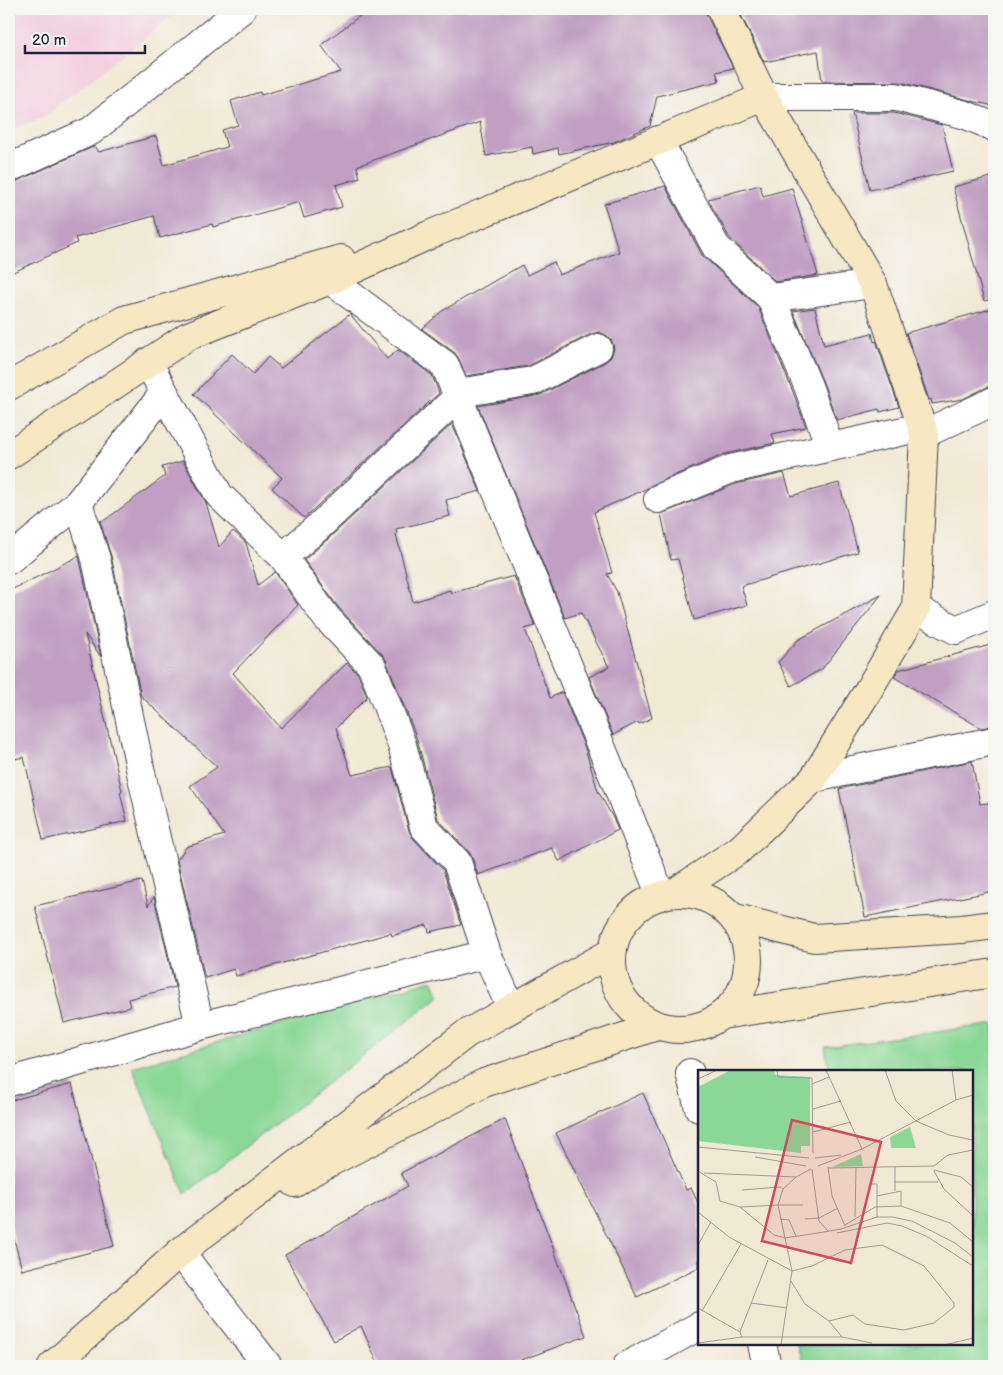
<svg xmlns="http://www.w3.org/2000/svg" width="1003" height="1375" font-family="'Balsamiq Sans',sans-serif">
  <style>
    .built { fill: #f3cfdf }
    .green { fill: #8bd896; stroke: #567d68 }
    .building { fill: #c09fc2 }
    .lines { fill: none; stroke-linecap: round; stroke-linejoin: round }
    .street-casing { stroke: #414052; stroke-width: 30 }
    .secondary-casing { stroke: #414052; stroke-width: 30 }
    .street { stroke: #fff; stroke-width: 28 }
    .secondary { stroke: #f7e8c3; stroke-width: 28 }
    .inset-road { fill: none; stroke: #9f9997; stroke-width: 1 }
    .view { fill: #d1495b; fill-opacity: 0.15; stroke: #d1495b; stroke-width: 2.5 }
    .inset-edge { fill: none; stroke: #22223b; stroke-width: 2.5 }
  </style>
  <rect width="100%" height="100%" fill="#f6f6f2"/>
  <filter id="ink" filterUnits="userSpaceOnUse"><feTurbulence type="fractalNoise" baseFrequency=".02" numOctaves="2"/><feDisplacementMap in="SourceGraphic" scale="10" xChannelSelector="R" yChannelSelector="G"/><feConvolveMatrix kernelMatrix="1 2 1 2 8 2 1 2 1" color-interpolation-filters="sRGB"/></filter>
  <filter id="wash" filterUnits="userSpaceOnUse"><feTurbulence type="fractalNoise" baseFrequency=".0096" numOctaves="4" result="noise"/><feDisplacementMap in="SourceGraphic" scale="20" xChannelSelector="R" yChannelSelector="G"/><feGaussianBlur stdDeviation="1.12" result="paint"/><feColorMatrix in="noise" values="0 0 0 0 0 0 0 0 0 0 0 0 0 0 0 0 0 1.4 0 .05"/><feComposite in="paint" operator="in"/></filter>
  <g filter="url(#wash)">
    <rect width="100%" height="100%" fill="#f2e9d5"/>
    <path class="built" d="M 9,9 L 181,9 L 44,117 L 9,130 Z"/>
    <path class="green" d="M 432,980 L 440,996 L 185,1194 L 132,1067 Z
      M 994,1024 L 994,1366 L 803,1366 L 797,1344 L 972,1344 L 972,1071 L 830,1071 L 825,1047 Z"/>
    <g id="blocks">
      <path class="building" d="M 369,9 L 706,9 L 707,16 L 733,68 L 716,72 L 719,81 L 657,96 L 650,126 L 614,142 L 559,154 L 558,148 L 533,154 L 532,147 L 486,156 L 480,122 L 357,166 L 360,178 L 336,185 L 342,207 L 304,218 L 299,202 L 213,227 L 212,224 L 160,238 L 154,216 L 75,238 L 77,243 L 9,274 L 9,183 L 15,182 L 95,146 L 99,152 L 156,136 L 164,165 L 227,147 L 222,130 L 238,125 L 231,101 L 260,92 L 261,95 L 341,72 L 321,45 Z
        M 738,9 L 789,9 L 790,15 L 838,9 L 994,9 L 994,106 L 976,102 L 900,82 L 822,81 L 818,51 L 764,62 Z
        M 852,113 L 894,113 L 942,125 L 953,171 L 870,190 Z
        M 994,176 L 994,299 L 984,301 L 953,187 Z
        M 760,185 L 763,196 L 792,188 L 818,275 L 776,282 L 729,237 L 708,199 Z
        M 665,186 L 702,255 L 758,307 L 793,392 L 806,427 L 772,434 L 775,443 L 725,454 L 652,485 L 646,489 L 594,512 L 612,573 L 607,574 L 617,592 L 652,718 L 639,724 L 638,722 L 613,735 L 589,677 L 609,667 L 581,613 L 565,618 L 478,406 L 540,395 L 605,362 L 611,357 L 614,349 L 612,341 L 606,335 L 599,332 L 591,334 L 528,366 L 466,376 L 459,359 L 455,353 L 422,329 L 442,311 L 522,265 L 527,275 L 554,262 L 559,275 L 619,252 L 604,204 Z
        M 815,308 L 824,345 L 872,333 L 874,342 L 876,341 L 899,407 L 880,412 L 879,409 L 837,420 L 822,380 L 793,311 Z
        M 994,308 L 994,386 L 987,387 L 963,399 L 932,404 L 931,399 L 929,400 L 906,333 Z
        M 350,314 L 387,359 L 398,350 L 432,375 L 439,393 L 304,518 L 272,488 L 282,478 L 194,394 L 232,354 L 253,374 L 268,357 L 281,368 Z
        M 452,424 L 480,491 L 446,500 L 450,516 L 396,529 L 397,534 L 396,534 L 413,602 L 450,590 L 451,593 L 514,576 L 535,626 L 525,629 L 550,698 L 562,692 L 585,748 L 598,791 L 613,818 L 618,830 L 559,861 L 552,848 L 478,875 L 472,857 L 469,852 L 438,819 L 417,739 L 386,660 L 383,655 L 338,607 L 304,560 L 328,539 Z
        M 183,461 L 206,503 L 219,547 L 233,531 L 246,543 L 258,585 L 275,572 L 298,605 L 233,673 L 281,728 L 347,663 L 358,674 L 367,697 L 336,728 L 352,775 L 392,767 L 409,831 L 413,838 L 443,870 L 461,925 L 429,932 L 427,925 L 392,936 L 391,933 L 236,976 L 234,969 L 205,978 L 177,860 L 186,847 L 224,835 L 190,786 L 217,767 L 141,696 L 111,556 L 100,521 L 105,520 L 165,476 L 162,467 Z
        M 784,473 L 791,496 L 839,483 L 858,552 L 741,586 L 747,605 L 694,620 L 678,559 L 671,560 L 661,514 L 736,484 Z
        M 79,556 L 101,657 L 85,634 L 122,791 L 120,792 L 127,821 L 43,840 L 24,757 L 9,760 L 9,591 Z
        M 881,595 L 822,669 L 791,686 L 778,662 L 798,640 Z
        M 994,644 L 994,726 L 981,728 L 894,677 L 898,670 Z
        M 972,761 L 980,804 L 994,802 L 994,891 L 865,917 L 839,789 Z
        M 142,881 L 148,906 L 154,897 L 175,987 L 128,999 L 130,1007 L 64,1023 L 35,906 Z
        M 72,1084 L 114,1246 L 22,1270 L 9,1220 L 9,1101 Z
        M 643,1093 L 686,1190 L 691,1188 L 699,1205 L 699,1267 L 637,1297 L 556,1133 Z
        M 505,1119 L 586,1336 L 505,1366 L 379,1366 L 361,1326 L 334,1341 L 285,1255 L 408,1186 L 401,1173 Z"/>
    </g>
  </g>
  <g filter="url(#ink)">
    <use href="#blocks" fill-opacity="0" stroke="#414052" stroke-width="1"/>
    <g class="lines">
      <g class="street-casing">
        <path id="street" d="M 764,97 L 896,97 L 966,115 L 994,127
          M 658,140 L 716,247 L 771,298 L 873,284
          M 9,168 L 91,131 L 242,9
          M 330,280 L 445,365 L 614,778 L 661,896
          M 771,298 L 808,386 L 830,447
          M 148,362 L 219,495 L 283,557 L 326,617 L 372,666 L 402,745 L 424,827 L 457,862 L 487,954 L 511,1008
          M 924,434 L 994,401
          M 658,499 L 731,469 L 922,427
          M 78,503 L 96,559 L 143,782 L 200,1026
          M 283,557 L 317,528 L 459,396 L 471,391 L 533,381 L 598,348
          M 9,560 L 78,503 L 164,393
          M 916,609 L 956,630 L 994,614
          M 814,778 L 994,741
          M 690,1073 L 699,1108
          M 9,1082 L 200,1026 L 487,954
          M 180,1252 L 268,1366
          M 762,1344 L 767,1366
          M 627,1366 L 699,1326"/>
      </g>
      <g class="secondary-casing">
        <path id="secondary" d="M 9,386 L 124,320 L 341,259
          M 9,455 L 188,336 L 330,280 L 429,235 L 764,97
          M 674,893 L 739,850 L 814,778 L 869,689 L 916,609 L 924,434 L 922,427 L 873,284 L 764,97 L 721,9
          M612 961a68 68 0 1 1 136 0a68 68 0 1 1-136 0Z
          M 732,917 L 814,938 L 962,929 L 994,925
          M 722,1015 L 994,973
          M 295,1183 L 313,1171 L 484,1083 L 657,1026
          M 52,1366 L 180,1252 L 466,1034 L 612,952"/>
      </g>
      <use href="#street" class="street"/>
      <use href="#secondary" class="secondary"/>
    </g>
  </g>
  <g transform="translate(698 1070)">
    <rect width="275" height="275" fill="#f2e9d5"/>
    <path d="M 33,0 L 76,0 L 77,5 L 112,7 L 112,76 L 103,76 L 103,83 L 0,71 L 0,17 ZM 212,57 L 218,78 L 193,78 L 192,67 ZM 163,84 L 165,96 L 136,97 L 136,96 Z" fill="#8bd896"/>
    <path class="inset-road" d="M 79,0 L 80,7 L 114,8 L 115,83M 128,0 L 164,79M 187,0 L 198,31 L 218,51 L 251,65 L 275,70M 254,0 L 258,30M 0,9 L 19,0M 114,14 L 131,7M 115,39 L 143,31M 115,62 L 153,52M 0,77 L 111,88M 57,87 L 108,96M 117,88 L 143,85M 120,96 L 164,79 L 258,30 L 275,25M 130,97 L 134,126 L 147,156M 131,98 L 236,96 L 250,85 L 275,80M 114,99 L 121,151 L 130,161M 236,100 L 263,107 L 275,117M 0,101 L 18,112 L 22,131 L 42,137 L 76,165 L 87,168 L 120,163 L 143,159 L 179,147 L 194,147 L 214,151 L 257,173 L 275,187M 236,101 L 246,119 L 275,146M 6,103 L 98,107M 197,112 L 240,112M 173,114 L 179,114 L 179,147M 44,120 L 82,117 L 85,119M 197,121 L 197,97M 179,126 L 203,121 L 203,136M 80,135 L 105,135M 42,137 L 80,135M 0,142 L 31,167 L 94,201 L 114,196 L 147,180 L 184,175 L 226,196 L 256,233 L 256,237 L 236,253 L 206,260 L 167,254 L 155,245 L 131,251 L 107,234 L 93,211M 157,147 L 158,98M 82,149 L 91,150 L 98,166M 107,149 L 121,148 L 140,138M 147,155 L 177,137 L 203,136 L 252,153 L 275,172M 139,163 L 189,153 L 204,156 L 228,166 L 275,196M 0,175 L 13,152M 53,233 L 89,238M 0,238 L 42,262 L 44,267 L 144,267 L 174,273M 4,241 L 43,174M 131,251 L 144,267M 42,262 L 70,190M 0,273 L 44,267M 83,275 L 94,201 L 80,135 L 85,119 L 98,107 L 113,99M 246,275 L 275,268"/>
    <path class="view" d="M 94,50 L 183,72 L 153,193 L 64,171 Z"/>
    <rect width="275" height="275" class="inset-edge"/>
  </g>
  <rect width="1003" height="1375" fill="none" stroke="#f6f6f2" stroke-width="30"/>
  <path d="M25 45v8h120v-8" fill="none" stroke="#22223b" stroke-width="2.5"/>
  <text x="32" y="45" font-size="15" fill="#22223b" stroke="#f6f6f2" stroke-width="4" paint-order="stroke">20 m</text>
</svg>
